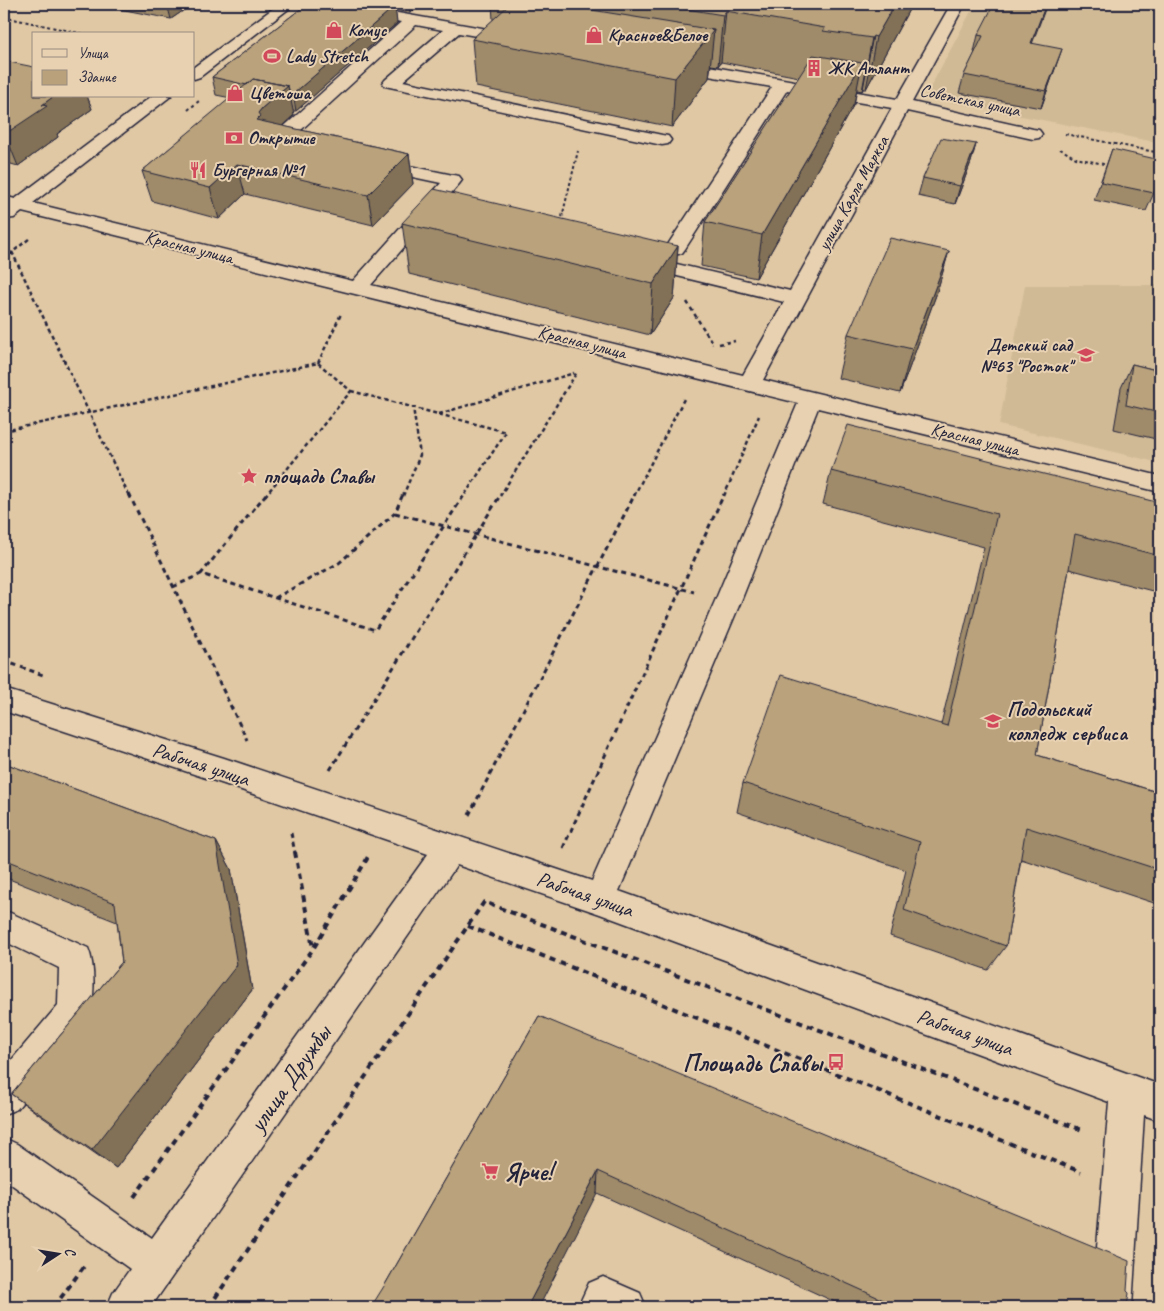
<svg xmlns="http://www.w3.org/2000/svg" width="1164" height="1311" font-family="Caveat,sans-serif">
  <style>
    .built { fill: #d0ba96 }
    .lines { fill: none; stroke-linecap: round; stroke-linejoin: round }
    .minor-casing { stroke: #22223b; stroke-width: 3 }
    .path-far3 { stroke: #22223b; stroke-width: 2; stroke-dasharray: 3 2.5; stroke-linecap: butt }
    .path-far2 { stroke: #22223b; stroke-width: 2.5; stroke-dasharray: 4 3; stroke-linecap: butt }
    .path-far1 { stroke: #22223b; stroke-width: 3; stroke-dasharray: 5 4; stroke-linecap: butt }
    .path { stroke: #22223b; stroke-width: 4; stroke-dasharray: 6 5; stroke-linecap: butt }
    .minor { fill: #e8d1b1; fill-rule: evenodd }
    .wall { fill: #9f8b6a; stroke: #22223b }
    .shaded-wall { fill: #827156; stroke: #22223b }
    .building { fill: #b9a27b; stroke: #22223b }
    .labels { text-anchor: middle; stroke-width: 4; stroke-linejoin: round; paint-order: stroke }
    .far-poi-label { font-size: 18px; font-weight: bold; fill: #22223b; stroke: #e8d1b1; text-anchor: start }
    .far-street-label { font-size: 18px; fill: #22223b; stroke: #e8d1b1 }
    .poi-label { font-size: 21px; font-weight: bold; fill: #22223b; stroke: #e8d1b1; text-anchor: start }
    .street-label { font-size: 21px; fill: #22223b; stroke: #e8d1b1 }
    .near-poi-label { font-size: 25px; font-weight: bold; fill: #22223b; stroke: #e8d1b1; text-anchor: end }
    .near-street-label { font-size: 25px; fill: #22223b; stroke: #e8d1b1 }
  </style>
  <rect width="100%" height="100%" fill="#e0c8a4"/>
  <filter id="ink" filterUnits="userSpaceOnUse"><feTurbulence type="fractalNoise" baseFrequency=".02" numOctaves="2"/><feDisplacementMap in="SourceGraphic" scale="10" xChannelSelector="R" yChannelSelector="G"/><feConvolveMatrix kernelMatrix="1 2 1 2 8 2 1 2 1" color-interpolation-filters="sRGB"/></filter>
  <g filter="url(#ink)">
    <path class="built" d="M 975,4 L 1160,4 L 1160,143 L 925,97 Z
      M 1025,285 L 1160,285 L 1160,463 L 999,425 Z"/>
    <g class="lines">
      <g class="minor-casing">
        <path id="minor" d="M 279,4 L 295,4 L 200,77 L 194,79 L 194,67 Z
          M 316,4 L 347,4 L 521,35 L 524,38 L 521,41 L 516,43 L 459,33 L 403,81 L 662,135 L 668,136 L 671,140 L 668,144 L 662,145 L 385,86 L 383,83 L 385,80 L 443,30 L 416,25 L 289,141 L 295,142 L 298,146 L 295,150 L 289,151 L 270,147 L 267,143 L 270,139 L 401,22 L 323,8 L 318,7 Z
          M 951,4 L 965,4 L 912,102 L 1033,129 L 1039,130 L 1042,134 L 1039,138 L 1033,139 L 907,111 L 763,380 L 1160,476 L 1160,492 L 818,408 L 741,601 L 619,891 L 1160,1085 L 1160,1121 L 1144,1115 L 1132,1307 L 1092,1307 L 1109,1102 L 600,914 L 457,865 L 151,1307 L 107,1307 L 113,1293 L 130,1269 L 4,1179 L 4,1138 L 17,1144 L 152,1238 L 428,854 L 224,784 L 4,711 L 4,689 L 224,758 L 592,881 L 715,601 L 798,403 L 22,212 L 14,218 L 4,219 L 4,196 L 15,199 L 152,96 L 171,96 L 33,203 L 353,281 L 441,183 L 370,168 L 367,164 L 370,160 L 376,159 L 453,175 L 459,176 L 462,180 L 459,184 L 371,285 L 743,375 L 784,302 L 632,265 L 629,261 L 632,257 L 639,255 L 790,291 L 892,108 L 787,90 L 685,249 L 682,253 L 675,255 L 668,253 L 665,249 L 772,87 L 674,70 L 668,68 L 666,65 L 668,62 L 674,60 L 897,99 Z
          M 4,910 L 88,948 C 96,967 95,1004 87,1023 L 17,1109 L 4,1114 L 4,1069 L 58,1005 L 59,968 L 4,941 Z
          M 603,1277 L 640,1293 L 646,1307 L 578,1307 L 589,1283 Z"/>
      </g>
      <path class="path-far3" d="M 4,17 L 84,34
        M 188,110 L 199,101
        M 1065,134 L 1160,153
        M 1060,149 L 1076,158 L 1108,165
        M 562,217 L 578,151"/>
      <path class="path-far2" d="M 561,223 L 563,216
        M 12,252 L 129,496
        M 4,259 L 30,238
        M 687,302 L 713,344
        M 719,344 L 735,341
        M 318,363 L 351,391
        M 318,363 L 341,314
        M 351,391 L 506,432 L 464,496
        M 439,414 L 574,373
        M 4,431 L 318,363
        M 265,496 L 351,391
        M 403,496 L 420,455 L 413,407
        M 500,496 L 577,372
        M 634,496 L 684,399
        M 724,496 L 759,416"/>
      <path class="path-far1" d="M 129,494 L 247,740
        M 266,494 L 201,574 L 375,630 L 465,494
        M 395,513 L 694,592
        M 173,587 L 201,574
        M 275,598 L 339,563 L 395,513 L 403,494
        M 4,661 L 46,676
        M 330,770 L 501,494
        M 469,815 L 635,494
        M 291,833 L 295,853
        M 563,848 L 724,494"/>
      <path class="path" d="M 295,852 L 313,948
        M 468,926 L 1081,1172
        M 134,1197 L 313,949 L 367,859 L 365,858
        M 54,1307 L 85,1265
        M 209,1307 L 484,902 L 1085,1131"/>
      <use href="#minor" class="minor"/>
    </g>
    <path class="wall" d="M 94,4 L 193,4 L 171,19 Z
      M 307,4 L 421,4 L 410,13 L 395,10 L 397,23 L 296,111 L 293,111 L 294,115 L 282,126 L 409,154 L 413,184 L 373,225 L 245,194 L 219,219 L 152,201 L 142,171 L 231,98 L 216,95 L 212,77 Z
      M 492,4 L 912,4 L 866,89 L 863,89 L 862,91 L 857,90 L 854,104 L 756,278 L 701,266 L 705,222 L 799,77 L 721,62 L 718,66 L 711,65 L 709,78 L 672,127 L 476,87 L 472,39 L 493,20 Z
      M 978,35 L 1032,43 L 1056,66 L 1041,108 L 959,93 L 964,75 L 975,53 L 974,52 Z
      M 4,61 L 34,96 L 87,96 L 92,109 L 57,134 L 58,137 L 18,166 L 4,162 Z
      M 976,144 L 971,162 L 955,204 L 918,196 L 923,178 Z
      M 1112,149 L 1154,193 L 1146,211 L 1094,200 Z
      M 402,223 L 678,246 L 674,298 L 650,335 L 409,274 Z
      M 949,251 L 936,295 L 900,393 L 838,378 L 848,334 Z
      M 1132,364 L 1160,371 L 1160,440 L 1114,429 L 1121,388 Z
      M 831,471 L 1160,503 L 1160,593 L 1069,569 L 1037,755 L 1160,793 L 1160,905 L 1021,859 L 1006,946 L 988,970 L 890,936 L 906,870 L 737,812 L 743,783 L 941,724 L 984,547 L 823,504 Z
      M 4,763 L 216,841 L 231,869 L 252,990 L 116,1168 L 38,1114 L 11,1094 L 122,962 L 117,922 L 4,877 Z
      M 539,1016 L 1127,1291 L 1127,1307 L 846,1307 L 597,1193 L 386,1283 Z"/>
    <path class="shaded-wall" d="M 167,4 L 193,4 L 171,19 Z
      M 409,4 L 421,4 L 410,13 Z
      M 895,4 L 912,4 L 866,89 L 876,37 Z
      M 1046,4 L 1047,4 L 1026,60 L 1031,43 Z
      M 395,6 L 397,23 L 296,111 L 293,94 Z
      M 726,11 L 721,62 L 718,66 L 723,15 Z
      M 714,30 L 709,78 L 672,127 L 675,78 Z
      M 873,36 L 863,89 L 862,91 L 872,38 Z
      M 1062,49 L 1056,66 L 1041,108 L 1046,91 Z
      M 862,63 L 854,104 L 756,278 L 762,235 Z
      M 288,86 L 294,115 L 269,138 L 256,120 L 258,113 L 262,108 Z
      M 54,96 L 87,96 L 92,109 L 57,134 L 58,137 L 18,166 L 5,134 L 42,105 Z
      M 976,144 L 971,162 L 955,204 L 960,186 Z
      M 409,154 L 413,184 L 373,225 L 368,195 Z
      M 237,164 L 245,194 L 219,219 L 210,188 Z
      M 678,246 L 674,298 L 650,335 L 653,284 Z
      M 949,251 L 936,295 L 900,393 L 912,349 Z
      M 216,841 L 231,869 L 252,990 L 116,1168 L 92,1150 Z
      M 598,1171 L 597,1193 L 539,1307 L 527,1307 Z"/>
    <path class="building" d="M 307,4 L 379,4 L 395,6 L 293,94 L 290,93 L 288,86 L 253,79 L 247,85 L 212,77 Z
      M 510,4 L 555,4 L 714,30 L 675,78 L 472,39 Z
      M 656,4 L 895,4 L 876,37 L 873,36 L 872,38 L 823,31 L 825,28 L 726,11 L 723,15 Z
      M 994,4 L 1046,4 L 1031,43 L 1062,49 L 1046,91 L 964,75 L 983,36 L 978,35 Z
      M 813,55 L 862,63 L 762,235 L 705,222 Z
      M 4,61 L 34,67 L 34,96 L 54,96 L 42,105 L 47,106 L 5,134 L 4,134 Z
      M 253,79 L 288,86 L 262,108 L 258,113 L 260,116 L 256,120 L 409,154 L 368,195 L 237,164 L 210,188 L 142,171 Z
      M 941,138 L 976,144 L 960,186 L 923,178 Z
      M 1112,149 L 1160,160 L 1160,168 L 1154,193 L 1101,182 Z
      M 434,189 L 678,246 L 653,284 L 402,223 Z
      M 890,238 L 949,251 L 912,349 L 848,334 Z
      M 1132,364 L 1160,371 L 1160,413 L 1126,405 Z
      M 848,425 L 1160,503 L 1160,556 L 1075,534 L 1037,755 L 1160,793 L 1160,870 L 1026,827 L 1006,946 L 904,910 L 920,842 L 743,783 L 781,675 L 947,726 L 997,514 L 831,471 Z
      M 4,763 L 216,841 L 237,965 L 92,1150 L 11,1094 L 122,962 L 115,903 L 4,859 Z
      M 539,1016 L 1129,1261 L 1127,1291 L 1129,1293 L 1127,1307 L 899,1307 L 598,1171 L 527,1307 L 371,1307 L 386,1283 Z"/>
  </g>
  <defs>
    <g id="shop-bare" transform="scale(1.35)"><path d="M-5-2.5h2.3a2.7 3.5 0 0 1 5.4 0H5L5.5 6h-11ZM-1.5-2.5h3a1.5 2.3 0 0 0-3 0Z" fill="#d1495b" stroke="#e8d1b1" stroke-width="2.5" paint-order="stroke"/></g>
    <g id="stadium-bare" transform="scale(1.35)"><path d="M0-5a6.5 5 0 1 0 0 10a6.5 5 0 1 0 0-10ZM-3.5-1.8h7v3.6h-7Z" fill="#d1495b" stroke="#e8d1b1" stroke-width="2.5" paint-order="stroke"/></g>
    <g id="building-bare" transform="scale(1.35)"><path d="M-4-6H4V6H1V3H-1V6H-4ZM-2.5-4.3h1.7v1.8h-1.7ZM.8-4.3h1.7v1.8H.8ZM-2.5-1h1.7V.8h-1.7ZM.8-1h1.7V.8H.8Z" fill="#d1495b" stroke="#e8d1b1" stroke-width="2.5" paint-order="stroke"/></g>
    <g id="bank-bare" transform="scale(1.35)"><path d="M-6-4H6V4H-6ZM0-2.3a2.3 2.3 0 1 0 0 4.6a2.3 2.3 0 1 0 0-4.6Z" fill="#d1495b" stroke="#e8d1b1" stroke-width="2.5" paint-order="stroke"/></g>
    <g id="restaurant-bare" transform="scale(1.35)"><path d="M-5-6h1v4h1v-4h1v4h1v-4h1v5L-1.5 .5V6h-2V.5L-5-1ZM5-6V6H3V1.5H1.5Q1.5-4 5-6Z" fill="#d1495b" stroke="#e8d1b1" stroke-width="2.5" paint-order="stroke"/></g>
    <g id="school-bare" transform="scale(1.35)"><path d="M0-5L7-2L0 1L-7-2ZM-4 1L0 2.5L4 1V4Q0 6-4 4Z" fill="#d1495b" stroke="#e8d1b1" stroke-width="2.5" paint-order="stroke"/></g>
    <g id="sight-bare" transform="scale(1.35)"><path d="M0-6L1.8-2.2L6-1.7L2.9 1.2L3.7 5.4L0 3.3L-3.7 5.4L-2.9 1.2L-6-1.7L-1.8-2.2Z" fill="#d1495b" stroke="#e8d1b1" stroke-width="2.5" paint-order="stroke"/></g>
    <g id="university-bare" transform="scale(1.35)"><path d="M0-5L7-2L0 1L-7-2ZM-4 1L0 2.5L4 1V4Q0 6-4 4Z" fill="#d1495b" stroke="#e8d1b1" stroke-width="2.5" paint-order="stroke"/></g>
    <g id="bus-bare" transform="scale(1.35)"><path d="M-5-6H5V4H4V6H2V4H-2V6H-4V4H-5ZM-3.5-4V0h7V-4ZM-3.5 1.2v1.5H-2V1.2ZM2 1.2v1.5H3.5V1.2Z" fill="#d1495b" stroke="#e8d1b1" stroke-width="2.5" paint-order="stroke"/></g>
    <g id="supermarket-bare" transform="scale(1.35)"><path d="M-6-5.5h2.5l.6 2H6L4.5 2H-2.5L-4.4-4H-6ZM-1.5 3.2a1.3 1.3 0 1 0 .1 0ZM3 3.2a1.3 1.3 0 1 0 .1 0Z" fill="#d1495b" stroke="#e8d1b1" stroke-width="2.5" paint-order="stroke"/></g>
  </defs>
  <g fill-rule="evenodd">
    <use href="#shop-bare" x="334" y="30"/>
    <use href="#shop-bare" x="594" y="35"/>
    <use href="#stadium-bare" x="272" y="56"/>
    <use href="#building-bare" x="814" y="68"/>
    <use href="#shop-bare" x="235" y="93"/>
    <use href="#bank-bare" x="234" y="138"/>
    <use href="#restaurant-bare" x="198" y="170"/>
    <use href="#school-bare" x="1086" y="355"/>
    <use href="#sight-bare" x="249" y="476"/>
    <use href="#university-bare" x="993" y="721"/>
    <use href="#bus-bare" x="836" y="1062"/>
    <use href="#supermarket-bare" x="490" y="1171"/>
  </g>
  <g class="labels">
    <g class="far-poi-label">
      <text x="348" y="36">Комус</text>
      <text x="608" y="41">Красное&amp;Белое</text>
      <text x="286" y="62">Lady Stretch</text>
      <text x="828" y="74">ЖК Атлант</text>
      <text x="249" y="99">Цветоша</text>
      <text x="248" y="144">Открытие</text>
      <text x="212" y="176">Бургерная №1</text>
      <text x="1072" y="351" text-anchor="end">Детский сад<tspan x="1072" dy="21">№63 "Росток"</tspan></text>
    </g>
    <g class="far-street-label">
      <text transform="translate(970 100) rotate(12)" y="6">Советская улица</text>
      <text transform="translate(853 193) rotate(-61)" y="6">улица Карла Маркса</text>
      <text transform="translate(189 247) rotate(14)" y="6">Красная улица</text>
      <text transform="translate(582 342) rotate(14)" y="6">Красная улица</text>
      <text transform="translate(975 439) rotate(14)" y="6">Красная улица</text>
    </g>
    <g class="poi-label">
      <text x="263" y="483">площадь Славы</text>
      <text x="1007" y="716">Подольский<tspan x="1007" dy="24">колледж сервиса</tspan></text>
    </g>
    <g class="street-label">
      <text transform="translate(201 764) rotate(18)" y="7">Рабочая улица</text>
      <text transform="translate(585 894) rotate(19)" y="7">Рабочая улица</text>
      <text transform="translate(965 1032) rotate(20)" y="7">Рабочая улица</text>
    </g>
    <g class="near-poi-label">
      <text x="822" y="1071">Площадь Славы</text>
      <text x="504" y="1180" text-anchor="start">Ярче!</text>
    </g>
    <g class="near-street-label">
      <text transform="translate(289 1078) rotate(-55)" y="9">улица Дружбы</text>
    </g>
  </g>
  <rect width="1164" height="1311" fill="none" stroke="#e8d1b1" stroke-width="20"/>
  <rect x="10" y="10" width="1144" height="1291" fill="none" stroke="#22223b" stroke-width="2" filter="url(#ink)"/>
  <rect x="32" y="32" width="162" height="65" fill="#e8d1b1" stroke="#998b82"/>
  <rect x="42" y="49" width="25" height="8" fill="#e8d1b1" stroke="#998b82"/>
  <text x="78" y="58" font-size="15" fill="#22223b">Улица</text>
  <rect x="42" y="70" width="25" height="15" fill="#b9a27b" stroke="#998b82"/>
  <text x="78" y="82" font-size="15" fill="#22223b">Здание</text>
  <g transform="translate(58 1254) rotate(78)" stroke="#e8d1b1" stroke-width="4" paint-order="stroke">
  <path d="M0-4L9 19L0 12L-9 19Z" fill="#22223b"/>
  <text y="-8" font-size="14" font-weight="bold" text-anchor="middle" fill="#22223b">С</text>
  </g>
</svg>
